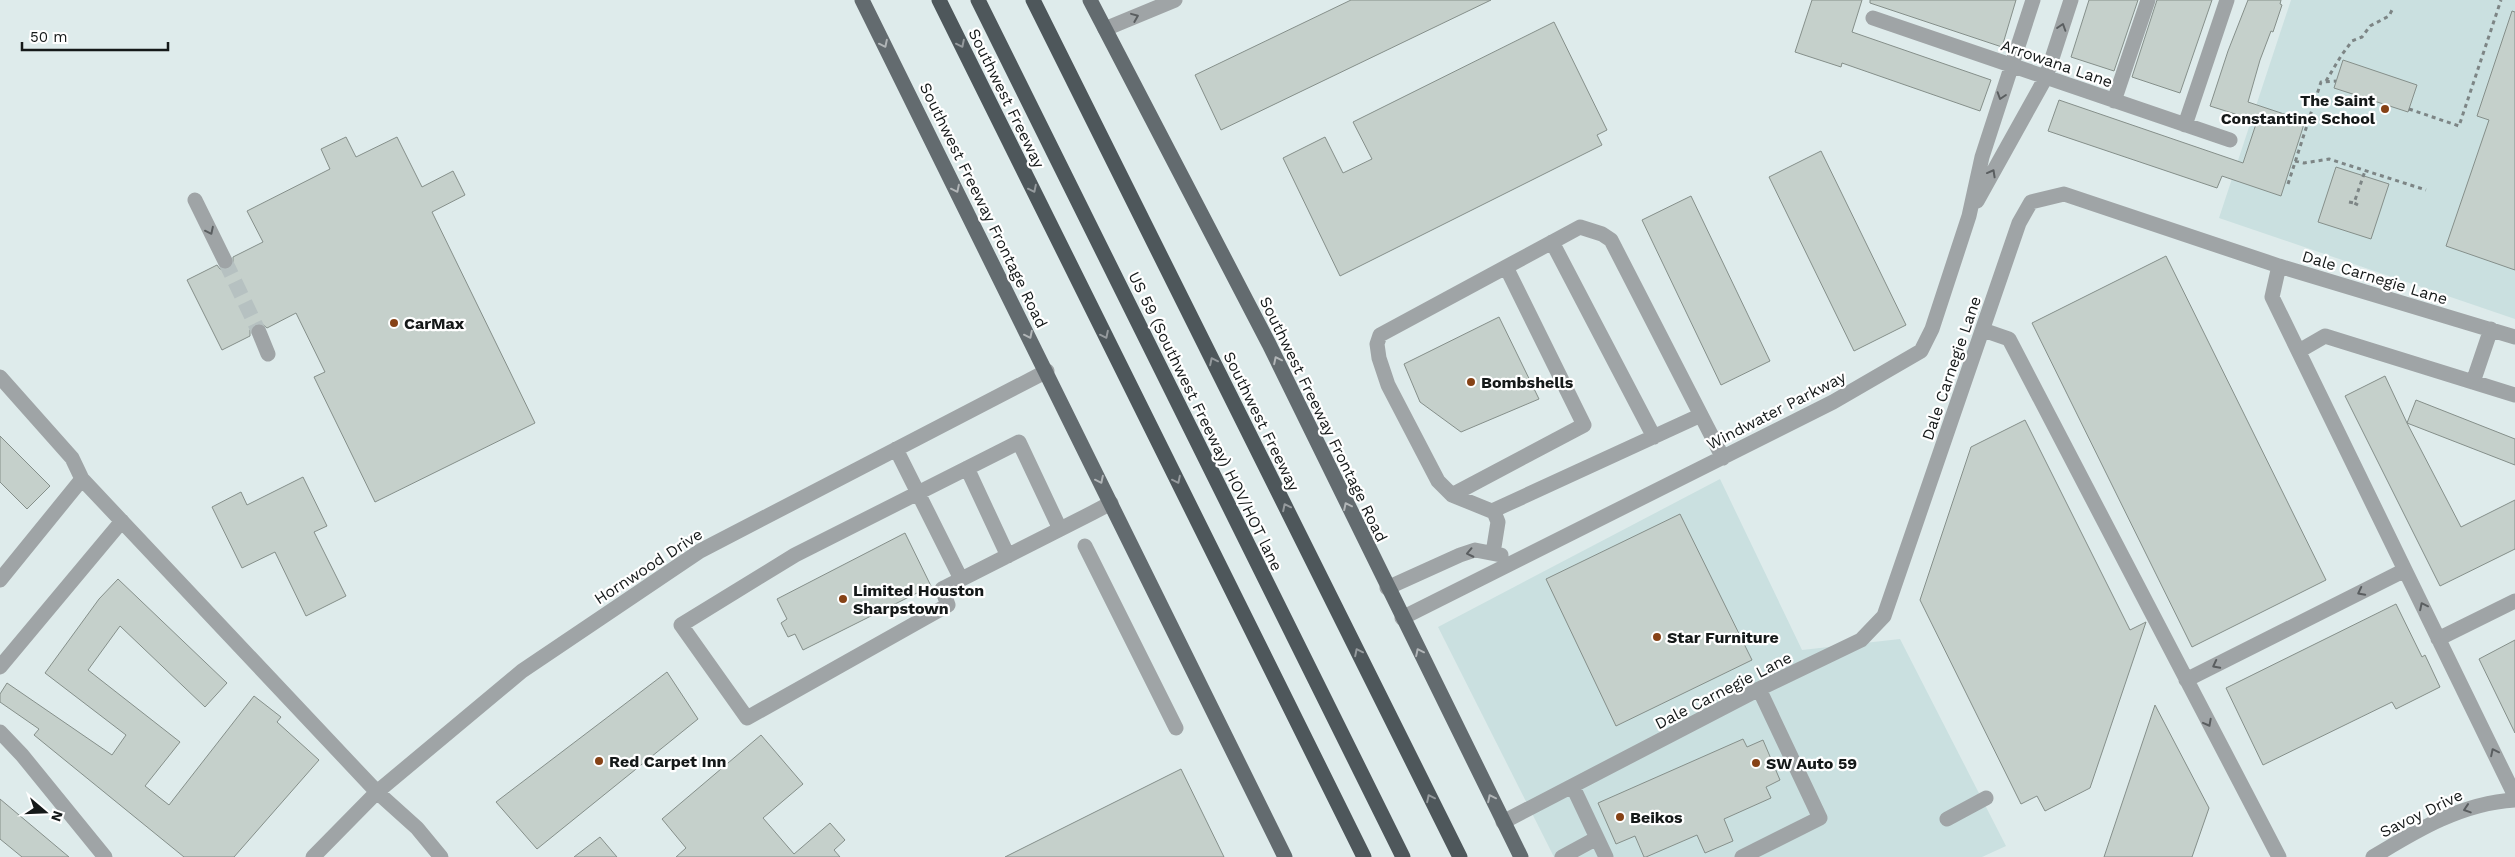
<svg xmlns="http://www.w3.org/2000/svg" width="2515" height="857" font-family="'Work Sans',sans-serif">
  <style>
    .built { fill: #cae0e0 }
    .building { fill: #c5d0cb; stroke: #858f8a }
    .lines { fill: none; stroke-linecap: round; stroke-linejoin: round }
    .minor-tunnel { stroke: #b6c1c1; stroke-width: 15; stroke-dasharray: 15 8; stroke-linecap: butt }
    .path { stroke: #7d8585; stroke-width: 3; stroke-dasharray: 4 4; stroke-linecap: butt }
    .minor { stroke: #9fa4a6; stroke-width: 15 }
    .major { stroke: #636b6f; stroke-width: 15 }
    .highway { stroke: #4e575b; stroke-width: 15 }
    .oneway { stroke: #5a5e60 }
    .oneway2 { stroke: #b1b5b7 }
    .oneway3 { stroke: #959a9d }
    .poi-dot { fill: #864216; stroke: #fff; stroke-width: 2 }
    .labels { text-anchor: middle; stroke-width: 4.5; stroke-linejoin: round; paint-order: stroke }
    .street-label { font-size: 16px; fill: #151919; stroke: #fff }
    .poi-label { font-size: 16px; font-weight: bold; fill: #151919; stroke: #fff; text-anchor: start }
  </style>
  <rect width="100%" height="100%" fill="#deebeb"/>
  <path class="built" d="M 2291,0 L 2515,0 L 2515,319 L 2219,218 Z
    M 1720,479 L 1802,650 L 1900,639 L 2006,846 L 1982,857 L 1554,857 L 1438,627 Z"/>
  <path class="building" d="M 1351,0 L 1491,0 L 1221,130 L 1195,75 Z
    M 1812,0 L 1862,0 L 1852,32 L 1991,80 L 1980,111 L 1842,63 L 1841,67 L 1795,52 Z
    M 1870,0 L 2016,0 L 2002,47 L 1870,3 Z
    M 2089,0 L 2138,0 L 2114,71 L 2071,57 Z
    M 2157,0 L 2212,0 L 2180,93 L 2132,77 Z
    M 2248,0 L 2281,0 L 2280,4 L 2282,5 L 2273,32 L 2271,31 L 2260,60 L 2248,102 L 2305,121 L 2281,196 L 2222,176 L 2217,188 L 2048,131 L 2059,100 L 2243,163 L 2257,121 L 2210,106 L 2228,51 Z
    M 2512,11 L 2515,12 L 2515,270 L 2446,246 L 2489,120 L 2477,116 Z
    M 1554,22 L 1607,130 L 1597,135 L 1602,145 L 1340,276 L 1283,158 L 1325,137 L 1343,173 L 1372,159 L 1353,122 Z
    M 2343,60 L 2417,85 L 2408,112 L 2334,88 Z
    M 346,137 L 356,157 L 397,137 L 422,187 L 453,171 L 465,195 L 432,212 L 535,423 L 375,502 L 314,377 L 325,372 L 296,313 L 267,328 L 261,323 L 255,324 L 250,330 L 250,336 L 222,350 L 187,280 L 217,265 L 220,269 L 229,270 L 233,266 L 233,257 L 263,242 L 247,211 L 330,169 L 321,149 Z
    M 1821,151 L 1906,325 L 1854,351 L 1769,177 Z
    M 2336,167 L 2389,184 L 2371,239 L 2318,222 Z
    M 1691,196 L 1770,361 L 1721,385 L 1642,220 Z
    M 2166,256 L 2326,580 L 2192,647 L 2032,323 Z
    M 1499,317 L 1539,399 L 1461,432 L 1420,402 L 1404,364 Z
    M 2385,376 L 2407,423 L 2461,527 L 2515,500 L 2515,549 L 2440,586 L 2345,396 Z
    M 2416,400 L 2515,439 L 2515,465 L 2407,423 Z
    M 2025,420 L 2130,630 L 2146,622 L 2090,788 L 2045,811 L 2037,796 L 2021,804 L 1920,600 L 1971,447 Z
    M 0,436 L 50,486 L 27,509 L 0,482 Z
    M 303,477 L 327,526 L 314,532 L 346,596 L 306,616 L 275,552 L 242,568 L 212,507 L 241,492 L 247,505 Z
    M 1680,514 L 1752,660 L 1616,726 L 1546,579 Z
    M 905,533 L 931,586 L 803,650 L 795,634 L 788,637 L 781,623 L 787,619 L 777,599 Z
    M 118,579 L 227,683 L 205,707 L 120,626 L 88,670 L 180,742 L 145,786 L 169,805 L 254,696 L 281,717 L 277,722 L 319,760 L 234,857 L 184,857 L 34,735 L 39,729 L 0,702 L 0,694 L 7,683 L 112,755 L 126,735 L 45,673 L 99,599 Z
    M 2396,604 L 2422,657 L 2425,655 L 2440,687 L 2396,709 L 2392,702 L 2263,765 L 2226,688 Z
    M 2515,640 L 2515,733 L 2479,659 Z
    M 667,672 L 698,719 L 537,849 L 496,802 Z
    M 2155,705 L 2209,808 L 2192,857 L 2104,857 Z
    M 761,735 L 803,784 L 763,818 L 794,854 L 830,823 L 845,840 L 834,850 L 840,857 L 676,857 L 686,848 L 662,819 Z
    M 1743,739 L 1747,747 L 1763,740 L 1780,780 L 1766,787 L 1771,798 L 1724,819 L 1733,841 L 1705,853 L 1697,835 L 1646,857 L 1644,857 L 1635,836 L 1616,844 L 1598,803 Z
    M 1181,769 L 1224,857 L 1005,857 Z
    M 0,799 L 69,857 L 22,857 L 0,839 Z
    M 600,837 L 617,857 L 574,857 Z"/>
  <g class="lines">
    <path class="minor-tunnel" d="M 225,261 L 259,332"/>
    <path class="path" d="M 2326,81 L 2341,56 L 2352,41 L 2362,37 L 2370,26 L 2389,16 L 2393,8
      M 2409,109 L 2459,126 L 2501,0
      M 2295,161 L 2304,163 L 2329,159 L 2426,190
      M 2288,184 L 2321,82 L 2336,81
      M 2349,202 L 2354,203
      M 2358,205 L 2354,203 L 2365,171"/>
    <path class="minor" d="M 1873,18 L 2230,140
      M 1105,29 L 1175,0
      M 2114,101 L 2148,0
      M 2185,125 L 2227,0
      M 195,200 L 225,261
      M 1977,201 L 2046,77 L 2071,0
      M 1552,242 L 1654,437
      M 2279,266 L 2272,297 L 2515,796
      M 1983,330 L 2009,339 L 2279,857
      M 259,332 L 268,354
      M 2299,351 L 2325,336 L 2473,382 L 2491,329
      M 0,377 L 72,458 L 82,479 L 377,792 L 417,828 L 441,857
      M 2473,382 L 2515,395
      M 896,449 L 961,579
      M 967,468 L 1008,556
      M 1452,495 L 1584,425 L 1506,267
      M 1492,511 L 1701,415
      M 1060,529 L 1019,442 L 795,555 L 681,625 L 747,718 L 948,605 L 942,589 L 1092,513 L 1111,503
      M 1085,546 L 1176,728
      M 1493,553 L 1498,522 L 1494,512 L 1452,495 L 1438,481 L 1388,385 L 1379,358 L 1377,344 L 1380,335 L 1580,227 L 1602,234 L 1611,240 L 1723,458
      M 0,580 L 82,479
      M 1387,588 L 1460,555 L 1475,550 L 1501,555
      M 1402,618 L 1833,402 L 1921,351 L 1932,329 L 1969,216 L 1982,157 L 2033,0
      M 2438,639 L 2515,601
      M 0,667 L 122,521
      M 2186,680 L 2405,570
      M 0,732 L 22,755 L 105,857
      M 1573,787 L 1606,857
      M 1947,819 L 1986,798
      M 1503,822 L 1759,689 L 1861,640 L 1884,616 L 2019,223 L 2031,202 L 2064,194 L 2279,266 L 2515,337
      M 313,857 L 377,792 L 522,671 L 700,551 L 1047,371
      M 1562,857 L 1597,838
      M 1742,857 L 1820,818 L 1759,689
      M 2373,857 C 2417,830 2462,803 2515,800"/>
    <path class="major" d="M 862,0 L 1285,857
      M 1090,0 L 1269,344 L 1521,857"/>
    <path class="highway" d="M 939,0 L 1364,857
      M 978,0 L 1403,857
      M 1033,0 L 1460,857"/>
  </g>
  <defs><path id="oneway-chevron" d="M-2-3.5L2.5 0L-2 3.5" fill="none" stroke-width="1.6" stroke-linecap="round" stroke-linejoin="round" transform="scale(1.25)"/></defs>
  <g class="oneway">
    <use href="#oneway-chevron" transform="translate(1135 17) rotate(-22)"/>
    <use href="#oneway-chevron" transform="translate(2062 27) rotate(-72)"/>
    <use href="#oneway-chevron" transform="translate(2001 96) rotate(108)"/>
    <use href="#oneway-chevron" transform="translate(1992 173) rotate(-61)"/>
    <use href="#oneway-chevron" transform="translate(210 231) rotate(64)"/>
    <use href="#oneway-chevron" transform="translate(1470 553) rotate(168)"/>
    <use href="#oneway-chevron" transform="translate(2361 592) rotate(153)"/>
    <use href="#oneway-chevron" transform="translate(2423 606) rotate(-116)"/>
    <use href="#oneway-chevron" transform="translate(2216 665) rotate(153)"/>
    <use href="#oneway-chevron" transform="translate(2208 723) rotate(62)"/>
    <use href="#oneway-chevron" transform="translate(2494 752) rotate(-116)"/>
    <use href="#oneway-chevron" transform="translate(2467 809) rotate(162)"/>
  </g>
  <g class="oneway2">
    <use href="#oneway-chevron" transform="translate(884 44) rotate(64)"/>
    <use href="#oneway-chevron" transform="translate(956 189) rotate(64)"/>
    <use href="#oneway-chevron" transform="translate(1029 335) rotate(64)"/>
    <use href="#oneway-chevron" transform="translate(1277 360) rotate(-116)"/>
    <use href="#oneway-chevron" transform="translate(1100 480) rotate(64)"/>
    <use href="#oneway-chevron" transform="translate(1347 506) rotate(-116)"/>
    <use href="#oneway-chevron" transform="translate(1419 652) rotate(-116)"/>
    <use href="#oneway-chevron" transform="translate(1491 798) rotate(-116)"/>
  </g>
  <g class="oneway3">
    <use href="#oneway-chevron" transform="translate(961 44) rotate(64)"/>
    <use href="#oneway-chevron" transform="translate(1033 189) rotate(64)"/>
    <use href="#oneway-chevron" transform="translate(1105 335) rotate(64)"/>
    <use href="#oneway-chevron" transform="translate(1213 361) rotate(-116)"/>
    <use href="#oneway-chevron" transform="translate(1177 480) rotate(64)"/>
    <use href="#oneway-chevron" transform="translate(1286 507) rotate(-116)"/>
    <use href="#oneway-chevron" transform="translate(1358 652) rotate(-116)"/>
    <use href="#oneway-chevron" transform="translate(1430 798) rotate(-116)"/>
  </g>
  <g class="poi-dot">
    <circle cx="2385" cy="109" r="5"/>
    <circle cx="394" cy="323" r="5"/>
    <circle cx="1471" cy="382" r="5"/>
    <circle cx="843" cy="599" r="5"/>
    <circle cx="1657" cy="637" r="5"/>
    <circle cx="599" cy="761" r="5"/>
    <circle cx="1756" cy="763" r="5"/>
    <circle cx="1620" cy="817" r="5"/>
  </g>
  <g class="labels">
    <g class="street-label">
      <text transform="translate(2057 63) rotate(19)" y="6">Arrowana Lane</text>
      <text transform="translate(1007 98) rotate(64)" y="6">Southwest Freeway</text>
      <text transform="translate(984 205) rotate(64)" y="6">Southwest Freeway Frontage Road</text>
      <text transform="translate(2375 277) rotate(17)" y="6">Dale Carnegie Lane</text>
      <text transform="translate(1951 368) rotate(-71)" y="6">Dale Carnegie Lane</text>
      <text transform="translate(1776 410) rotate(-27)" y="6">Windwater Parkway</text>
      <text transform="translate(1324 419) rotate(64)" y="6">Southwest Freeway Frontage Road</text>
      <text transform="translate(1206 421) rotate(64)" y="6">US 59 (Southwest Freeway) HOV/HOT lane</text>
      <text transform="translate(1262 421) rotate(64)" y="6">Southwest Freeway</text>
      <text transform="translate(648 566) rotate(-33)" y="6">Hornwood Drive</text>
      <text transform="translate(1723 690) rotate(-27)" y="6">Dale Carnegie Lane</text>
      <text transform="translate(2421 813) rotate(-26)" y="6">Savoy Drive</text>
    </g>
    <g class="poi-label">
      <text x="2375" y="106" text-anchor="end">The Saint<tspan x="2375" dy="18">Constantine School</tspan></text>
      <text x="404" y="329">CarMax</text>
      <text x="1481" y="388">Bombshells</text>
      <text x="853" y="596">Limited Houston<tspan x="853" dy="18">Sharpstown</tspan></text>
      <text x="1667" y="643">Star Furniture</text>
      <text x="609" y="767">Red Carpet Inn</text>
      <text x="1766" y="769">SW Auto 59</text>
      <text x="1630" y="823">Beikos</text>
    </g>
  </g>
  <g transform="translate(45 812) rotate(109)" stroke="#ffffff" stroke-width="4" paint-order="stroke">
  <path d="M0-4L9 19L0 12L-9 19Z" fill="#151919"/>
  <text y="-8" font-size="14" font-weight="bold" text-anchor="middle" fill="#151919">N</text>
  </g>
  <path d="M22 42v8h146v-8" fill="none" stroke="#151919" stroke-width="2.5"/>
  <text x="30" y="42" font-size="15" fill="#151919" stroke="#ffffff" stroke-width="4" paint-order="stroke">50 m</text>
</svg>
